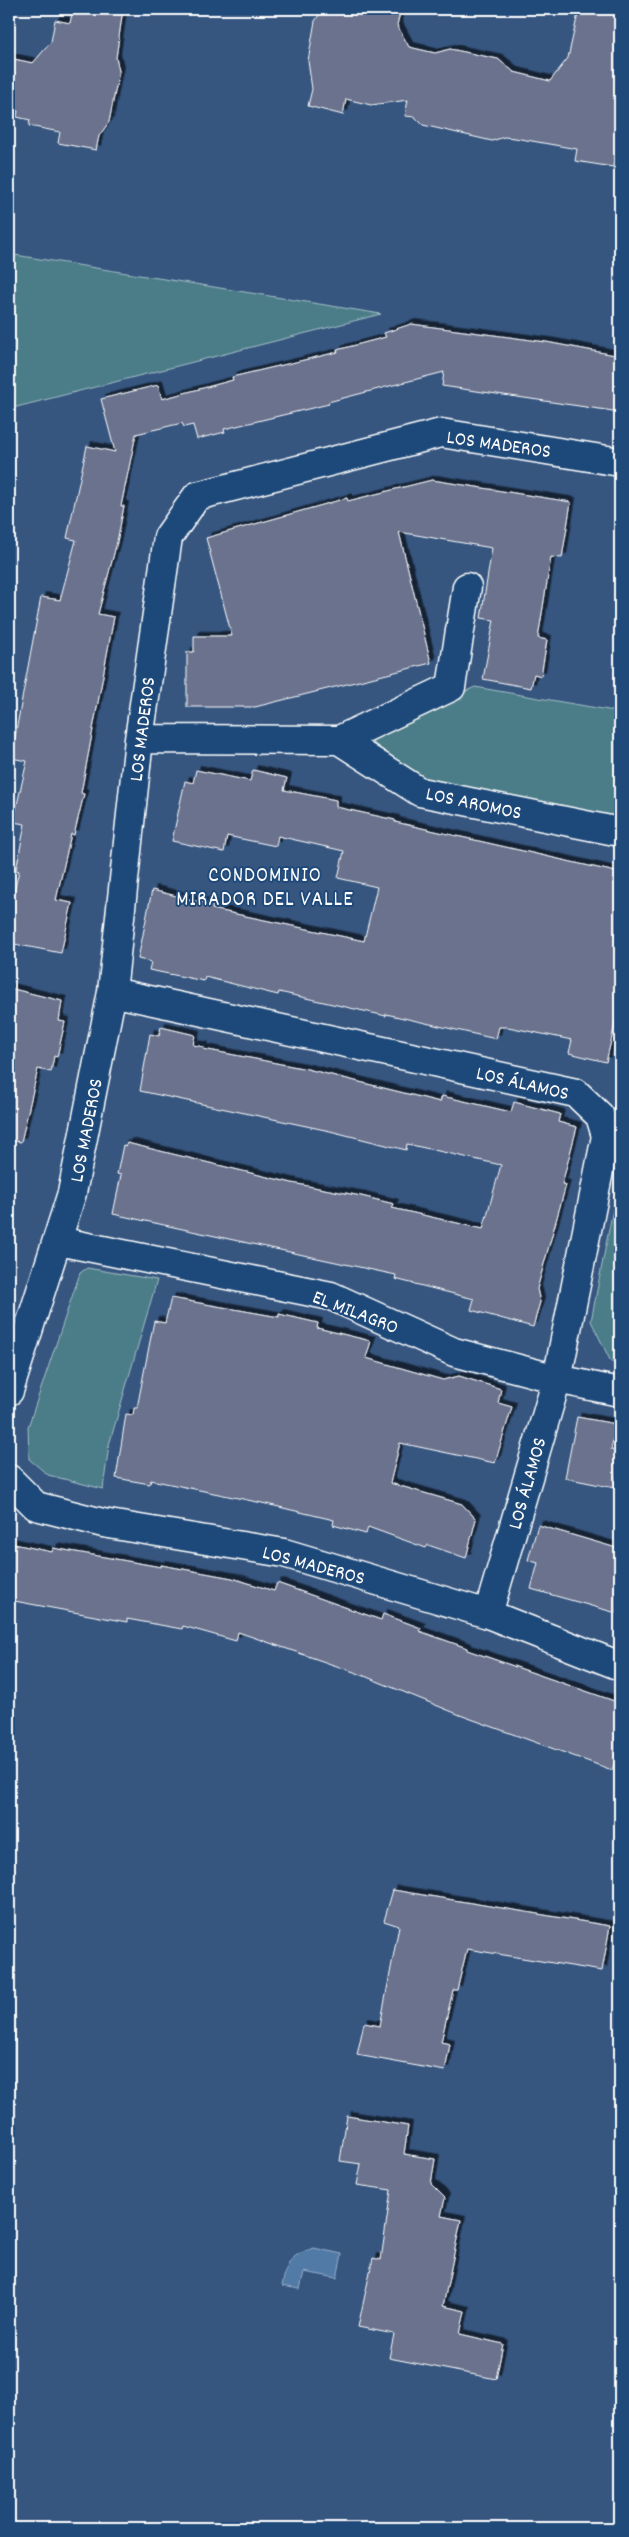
<svg xmlns="http://www.w3.org/2000/svg" width="629" height="2537" font-family="Dekko,sans-serif">
  <style>
    .green { fill: #4b7d89; stroke: #a5bec4 }
    .water { fill: #517aa6; stroke: #97afca }
    .building { fill: #6a728d; stroke: #fff; filter: url(#shadow) }
    .lines { fill: none; stroke-linecap: round; stroke-linejoin: round }
    .minor-casing { stroke: #fff; stroke-width: 31 }
    .minor { stroke: #1f4a7a; stroke-width: 28 }
    .labels { text-anchor: middle; stroke-width: 4; stroke-linejoin: round; paint-order: stroke }
    .street-label { font-size: 20px; fill: #fff; stroke: #1f4a7a }
    .neighbourhood-label { font-size: 21px; letter-spacing: 1px; fill: #fff; stroke: #1f4a7a }
  </style>
  <defs>
    <filter id="shadow"><feDropShadow dx="4.5" dy="-4.5" stdDeviation="0" flood-color="#0009"/></filter>
  </defs>
  <rect width="100%" height="100%" fill="#365680"/>
  <filter id="ink" filterUnits="userSpaceOnUse"><feTurbulence type="fractalNoise" baseFrequency=".02" numOctaves="2"/><feDisplacementMap in="SourceGraphic" scale="10" xChannelSelector="R" yChannelSelector="G"/><feConvolveMatrix kernelMatrix="1 2 1 2 8 2 1 2 1" color-interpolation-filters="sRGB"/></filter>
  <g filter="url(#ink)">
    <path class="green" d="M 9,254 L 381,314 L 9,409 Z
      M 475,687 L 620,712 L 620,821 L 422,779 L 365,737 Z
      M 613,1209 L 620,1211 L 620,1364 L 611,1362 L 591,1321 Z
      M 87,1268 L 157,1280 L 109,1445 L 103,1489 L 48,1475 L 29,1459 L 28,1427 L 80,1273 Z
      M 9,2016 L 15,2016 L 15,2190 L 9,2190 Z"/>
    <path class="water" d="M 314,2248 L 342,2254 L 337,2278 L 304,2272 L 300,2289 L 282,2286 C 287,2262 290,2255 314,2248 Z"/>
    <path class="building" d="M 73,9 L 123,9 L 116,58 L 119,71 L 109,122 L 99,136 L 96,150 L 58,143 L 60,132 L 29,126 L 30,120 L 17,117 L 18,111 L 9,110 L 9,58 L 33,63 L 51,42 L 55,20 L 70,23 Z
      M 323,9 L 401,9 L 397,25 L 409,47 L 435,53 L 450,49 L 498,59 L 514,72 L 550,81 L 568,58 L 579,9 L 620,9 L 620,147 L 616,153 L 613,167 L 575,161 L 577,149 L 515,138 L 504,137 L 492,141 L 423,125 L 415,117 L 405,116 L 408,100 L 371,105 L 346,99 L 343,115 L 308,106 L 312,89 L 308,61 L 315,21 Z
      M 411,324 L 546,342 L 620,356 L 620,412 L 442,386 L 444,372 L 328,402 L 329,404 L 224,429 L 225,432 L 197,439 L 193,425 L 184,427 L 182,423 L 136,434 L 121,506 L 124,506 L 117,542 L 98,614 L 114,617 L 81,793 L 84,794 L 74,835 L 71,834 L 56,900 L 72,903 L 61,953 L 9,943 L 9,913 L 19,871 L 16,870 L 25,824 L 13,822 L 27,761 L 11,758 L 41,597 L 60,600 L 76,540 L 67,538 L 87,446 L 115,452 L 101,399 L 158,385 L 162,399 L 233,380 L 232,377 L 338,352 L 337,350 L 386,337 L 384,333 Z
      M 432,480 L 571,502 L 562,558 L 551,557 L 538,638 L 547,640 L 541,676 L 534,674 L 531,688 L 483,679 L 494,620 L 481,618 L 492,548 L 399,532 L 431,663 L 255,707 L 187,707 L 187,652 L 194,652 L 194,636 L 232,636 L 206,538 L 347,498 L 348,501 Z
      M 196,770 L 250,781 L 253,770 L 287,778 L 284,790 L 336,800 L 336,807 L 395,820 L 395,822 L 620,873 L 620,1003 L 606,1062 L 569,1053 L 572,1040 L 508,1027 L 499,1027 L 496,1039 L 386,1014 L 386,1016 L 279,992 L 278,995 L 205,977 L 204,981 L 149,970 L 151,962 L 138,959 L 152,890 L 213,905 L 212,909 L 364,941 L 377,887 L 338,878 L 344,851 L 278,836 L 276,846 L 227,836 L 224,852 L 172,841 L 185,781 L 193,783 Z
      M 9,988 L 62,1001 L 59,1021 L 65,1022 L 57,1057 L 54,1056 L 51,1072 L 38,1069 L 21,1142 L 9,1140 Z
      M 161,1027 L 195,1035 L 193,1045 L 204,1047 L 203,1049 L 307,1069 L 440,1102 L 442,1096 L 511,1112 L 514,1102 L 560,1114 L 558,1122 L 577,1127 L 562,1184 L 566,1185 L 537,1289 L 540,1302 L 533,1327 L 471,1310 L 474,1299 L 395,1279 L 396,1275 L 113,1214 L 121,1175 L 117,1174 L 123,1145 L 126,1146 L 127,1143 L 292,1183 L 361,1196 L 394,1204 L 392,1208 L 483,1229 L 501,1165 L 407,1144 L 406,1150 L 330,1131 L 140,1091 L 150,1034 L 159,1036 Z
      M 171,1298 L 279,1317 L 279,1314 L 318,1323 L 317,1328 L 371,1341 L 366,1358 L 443,1380 L 459,1376 L 501,1389 L 498,1403 L 512,1407 L 495,1463 L 400,1443 L 390,1483 L 462,1504 L 476,1519 L 466,1558 L 428,1545 L 426,1548 L 368,1527 L 366,1534 L 333,1525 L 334,1520 L 262,1503 L 151,1480 L 150,1484 L 116,1478 L 126,1414 L 133,1415 L 134,1408 L 137,1408 L 154,1321 L 165,1323 Z
      M 577,1417 L 616,1424 L 611,1450 L 620,1452 L 620,1459 L 615,1488 L 565,1478 Z
      M 538,1525 L 620,1549 L 620,1614 L 531,1589 L 538,1563 L 528,1560 Z
      M 9,1543 L 52,1552 L 53,1548 L 161,1567 L 161,1565 L 232,1578 L 274,1591 L 277,1583 L 381,1620 L 383,1614 L 421,1628 L 419,1631 L 467,1648 L 467,1650 L 620,1703 L 620,1748 L 612,1770 L 460,1715 L 357,1673 L 238,1632 L 236,1641 L 183,1626 L 182,1629 L 127,1619 L 127,1622 L 9,1600 Z
      M 393,1890 L 610,1926 L 602,1971 L 467,1949 L 457,1990 L 453,1990 L 441,2042 L 450,2044 L 445,2071 L 357,2055 L 364,2023 L 380,2026 L 399,1926 L 384,1921 Z
      M 347,2116 L 408,2126 L 404,2154 L 435,2159 L 431,2184 L 445,2198 L 441,2216 L 461,2220 L 443,2306 L 465,2311 L 460,2334 L 503,2344 L 496,2379 L 389,2358 L 394,2334 L 358,2327 L 373,2258 L 381,2260 L 391,2190 L 357,2185 L 361,2164 L 340,2161 Z"/>
    <g class="lines">
      <g class="minor-casing">
        <path id="minor" d="M 139,739 L 339,740 L 420,792 L 620,832
          M 339,740 L 451,687 L 467,587
          M 112,992 L 576,1093 L 600,1116 L 606,1136 L 557,1379 L 488,1614
          M 58,1241 L 331,1296 L 454,1352 L 557,1379 L 620,1392
          M 9,1391 L 72,1193 L 112,992 L 139,739 L 168,537 L 197,496 L 441,433 L 620,462
          M 9,1479 L 36,1506 L 103,1523 L 284,1553 L 488,1614 L 620,1666"/>
      </g>
      <use href="#minor" class="minor"/>
    </g>
  </g>
  <g class="labels">
    <g class="street-label">
      <text transform="translate(499 443) rotate(8)" y="7">LOS MADEROS</text>
      <text transform="translate(141 729) rotate(-83)" y="7">LOS MADEROS</text>
      <text transform="translate(474 802) rotate(12)" y="7">LOS AROMOS</text>
      <text transform="translate(523 1082) rotate(13)" y="7">LOS ÁLAMOS</text>
      <text transform="translate(85 1130) rotate(-79)" y="7">LOS MADEROS</text>
      <text transform="translate(356 1311) rotate(21)" y="7">EL MILAGRO</text>
      <text transform="translate(526 1483) rotate(-74)" y="7">LOS ÁLAMOS</text>
      <text transform="translate(314 1564) rotate(15)" y="7">LOS MADEROS</text>
    </g>
    <g class="neighbourhood-label">
      <text x="265" y="881">CONDOMINIO<tspan x="265" dy="24">MIRADOR DEL VALLE</tspan></text>
    </g>
  </g>
  <rect width="629" height="2537" fill="none" stroke="#1f4a7a" stroke-width="30"/>
  <rect x="15" y="15" width="599" height="2507" fill="none" stroke="#fff" stroke-width="2" filter="url(#ink)"/>
</svg>
